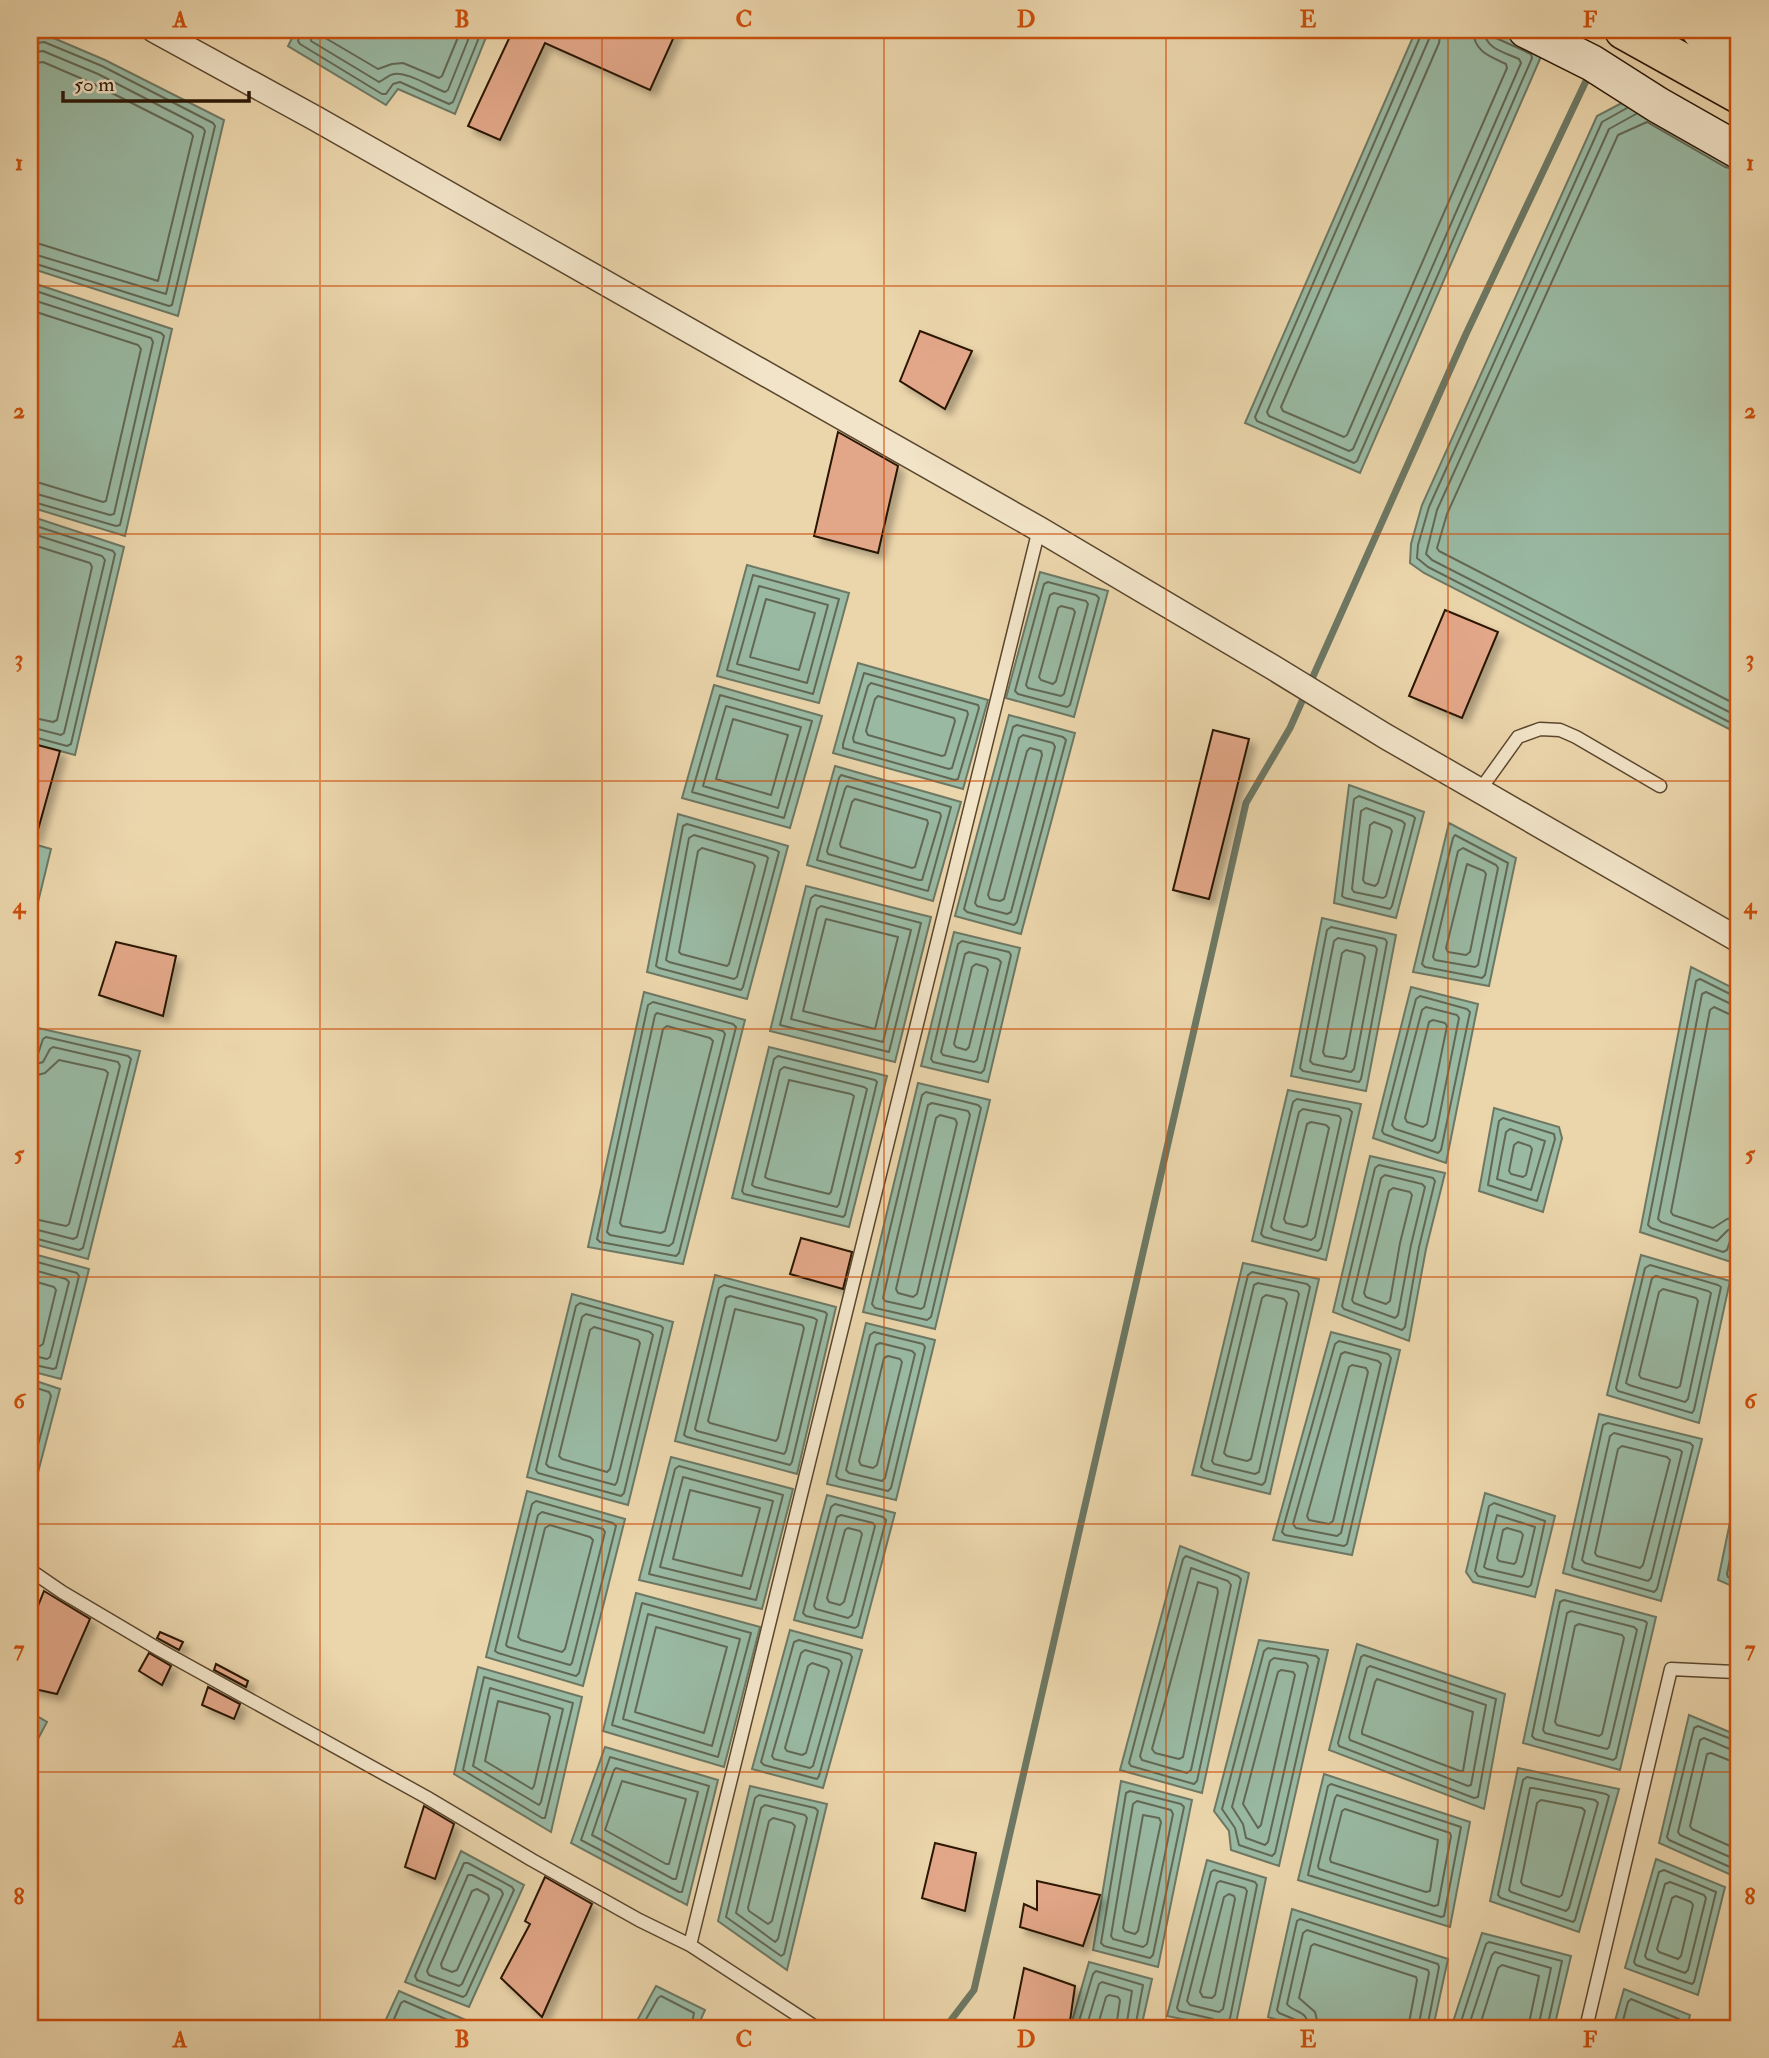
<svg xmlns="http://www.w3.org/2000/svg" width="1769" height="2058" font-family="'IM FELL Double Pica',serif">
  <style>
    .water { fill: #99b9a3; stroke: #6d7864; stroke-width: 2 }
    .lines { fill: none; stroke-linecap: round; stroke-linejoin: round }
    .shore { stroke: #626854; stroke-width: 2 }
    .stream { stroke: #6d7864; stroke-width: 7 }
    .building { fill: #e2a788; stroke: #2a1605; stroke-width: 2; filter: url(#shadow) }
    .lane-casing { stroke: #5a462e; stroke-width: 15 }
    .street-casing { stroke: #5a462e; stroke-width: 27 }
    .secondary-casing { stroke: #2a1605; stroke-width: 38 }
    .highway-casing { stroke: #2a1605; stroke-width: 41 }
    .lane { stroke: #f2e4c8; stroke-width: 12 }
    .street { stroke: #f2e4c8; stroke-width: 24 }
    .secondary { stroke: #f2e4c8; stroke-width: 35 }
    .highway { stroke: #ebd5ab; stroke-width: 38 }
    .grid { fill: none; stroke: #cc4f0b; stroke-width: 2; stroke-opacity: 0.55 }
    .neatline { fill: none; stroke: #cc4f0b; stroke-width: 2.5 }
    .grid-label { font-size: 23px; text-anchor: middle; font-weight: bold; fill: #cc4f0b }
  </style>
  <defs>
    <filter id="shadow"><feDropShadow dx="6" dy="6" stdDeviation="3.5" flood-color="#0004"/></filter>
  </defs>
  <rect width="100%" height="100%" fill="#ebd5ab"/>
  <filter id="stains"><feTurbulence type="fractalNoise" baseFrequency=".00286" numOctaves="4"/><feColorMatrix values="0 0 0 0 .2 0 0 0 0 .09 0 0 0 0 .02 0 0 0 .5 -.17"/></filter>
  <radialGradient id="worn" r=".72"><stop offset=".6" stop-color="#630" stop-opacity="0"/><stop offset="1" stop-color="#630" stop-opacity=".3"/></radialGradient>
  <path class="water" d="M 296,30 L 489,30 L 455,114 L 398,89 L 386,105 L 288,46 Z
    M 1416,30 L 1493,30 L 1543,52 L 1360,473 L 1245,423 Z
    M 44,34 L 105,60 L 224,120 L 178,316 L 30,268 L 30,40 L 33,36 Z
    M 1639,94 L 1739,145 L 1739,734 L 1424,573 L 1410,563 L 1411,544 L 1422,505 L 1597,116 Z
    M 30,282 L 172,329 L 125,536 L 30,507 Z
    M 30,516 L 124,547 L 75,755 L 30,743 Z
    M 747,565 L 849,593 L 819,703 L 717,676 Z
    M 1040,572 L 1108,591 L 1074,717 L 1006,698 Z
    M 858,663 L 988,700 L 963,789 L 833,753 Z
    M 714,685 L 822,716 L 790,828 L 682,798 Z
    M 1009,715 L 1075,733 L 1021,934 L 955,916 Z
    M 835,766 L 961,802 L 933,901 L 807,865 Z
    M 1349,785 L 1424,812 L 1396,918 L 1334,903 Z
    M 678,814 L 788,846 L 747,999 L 647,972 Z
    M 1449,823 L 1516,858 L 1489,986 L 1413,972 Z
    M 30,843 L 51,849 L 30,935 Z
    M 806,886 L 931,917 L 895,1062 L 770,1031 Z
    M 1322,918 L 1396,935 L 1366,1091 L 1291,1076 Z
    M 954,932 L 1020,948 L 988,1082 L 921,1066 Z
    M 1691,967 L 1739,991 L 1739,1231 L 1731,1262 L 1640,1232 Z
    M 1411,987 L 1478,1004 L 1446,1163 L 1373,1138 Z
    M 644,992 L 745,1020 L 683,1264 L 588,1247 Z
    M 38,1028 L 140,1051 L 88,1259 L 30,1243 L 30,1064 Z
    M 769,1047 L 887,1076 L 849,1227 L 732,1198 Z
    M 918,1083 L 990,1100 L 935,1329 L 863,1312 Z
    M 1288,1090 L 1361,1104 L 1326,1260 L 1252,1241 Z
    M 1494,1108 L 1559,1127 L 1562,1138 L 1543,1212 L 1479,1191 Z
    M 1370,1156 L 1445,1173 L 1426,1249 L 1409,1341 L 1333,1312 Z
    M 30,1253 L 89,1269 L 61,1379 L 30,1371 Z
    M 1641,1255 L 1730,1281 L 1699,1423 L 1607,1395 Z
    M 1243,1263 L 1319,1279 L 1270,1494 L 1192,1475 Z
    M 715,1275 L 836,1307 L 797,1474 L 675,1441 Z
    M 572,1294 L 673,1322 L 628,1505 L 527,1477 Z
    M 866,1323 L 935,1340 L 896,1500 L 827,1484 Z
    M 1331,1332 L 1400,1350 L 1352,1555 L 1273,1540 Z
    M 30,1379 L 60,1389 L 32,1495 L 30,1495 Z
    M 1599,1414 L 1702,1439 L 1661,1601 L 1563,1573 Z
    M 671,1457 L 793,1489 L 762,1609 L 639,1580 Z
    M 1739,1479 L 1739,1589 L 1718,1580 Z
    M 527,1491 L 625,1519 L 583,1686 L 486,1657 Z
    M 1485,1493 L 1555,1516 L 1535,1597 L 1473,1582 L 1466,1572 Z
    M 827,1495 L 895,1513 L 862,1638 L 794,1620 Z
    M 1180,1546 L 1249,1573 L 1202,1793 L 1120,1770 Z
    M 1556,1590 L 1656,1617 L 1620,1770 L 1523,1743 Z
    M 636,1593 L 760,1627 L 724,1767 L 603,1731 Z
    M 790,1630 L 862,1650 L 823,1788 L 752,1769 Z
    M 1259,1640 L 1328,1650 L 1279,1866 L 1231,1850 L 1229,1831 L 1214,1811 Z
    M 1357,1644 L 1505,1694 L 1484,1809 L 1329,1750 Z
    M 478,1667 L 582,1697 L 551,1832 L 454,1774 Z
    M 30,1712 L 47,1722 L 30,1754 Z
    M 1689,1715 L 1739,1736 L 1738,1878 L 1659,1843 Z
    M 605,1747 L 718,1780 L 687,1905 L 571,1843 Z
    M 1518,1768 L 1619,1789 L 1579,1932 L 1490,1901 Z
    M 1324,1774 L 1470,1822 L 1450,1927 L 1298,1880 Z
    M 1121,1781 L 1192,1800 L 1158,1967 L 1093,1950 Z
    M 750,1786 L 827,1804 L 787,1970 L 718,1921 Z
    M 461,1851 L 524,1885 L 469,2007 L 405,1982 Z
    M 1656,1859 L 1725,1887 L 1698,1995 L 1625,1968 Z
    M 1207,1860 L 1266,1878 L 1235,2028 L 1226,2028 L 1167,2016 Z
    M 1292,1909 L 1448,1959 L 1433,2028 L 1302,2028 L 1268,2017 Z
    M 1482,1933 L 1571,1956 L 1554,2028 L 1451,2028 Z
    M 1089,1962 L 1152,1979 L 1141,2028 L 1070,2028 Z
    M 656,1986 L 705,2010 L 697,2028 L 633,2028 Z
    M 1624,1989 L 1690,2015 L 1687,2028 L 1613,2028 Z
    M 399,1991 L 484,2028 L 382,2028 Z"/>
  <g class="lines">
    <path class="shore" d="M 301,30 L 298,41 L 300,44 L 382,94 L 386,94 L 393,84 L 400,82 L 449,104 L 453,102 L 482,30
      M 310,30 L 311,41 L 379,82 C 384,80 388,75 394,74 C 406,71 433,88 445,92 L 448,90 L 472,30
      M 321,30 L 322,36 L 378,69 L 392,64 L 403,63 L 439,78 L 442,76 L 461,30
      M 1422,30 L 1421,35 L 1255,417 L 1257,421 L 1354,463 L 1357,461 L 1532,58 L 1531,54 L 1496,38 L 1492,30
      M 1431,30 L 1429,39 L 1267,412 L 1269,416 L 1349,451 L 1353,449 L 1521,63 L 1519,59 C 1504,52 1485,49 1484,30
      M 1441,30 L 1439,43 L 1281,407 L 1283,411 L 1344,437 L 1347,435 L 1507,68 L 1506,64 C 1488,56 1474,51 1473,30
      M 30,44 L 44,42 L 102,66 L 213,123 L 215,126 L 172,305 L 169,306 L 30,262
      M 30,53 L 43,51 L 98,74 L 203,128 L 205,131 L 166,294 L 30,253
      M 30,64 L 43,62 L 94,84 L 191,133 L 193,136 L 158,281 L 40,244 L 30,242
      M 1627,108 L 1602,122 L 1429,507 L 1418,545 L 1417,558 L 1428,567 L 1739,727
      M 1636,114 L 1609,129 L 1437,510 L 1426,554 L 1432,560 L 1739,717
      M 1738,170 L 1725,167 L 1647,122 L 1618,135 L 1447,514 L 1437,548 L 1439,551 L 1739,706
      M 30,289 L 161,333 L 164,336 L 120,525 L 116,526 L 30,501
      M 30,299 L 151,338 L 153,342 L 114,514 L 110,515 L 30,492
      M 30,310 L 138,345 L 141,349 L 106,501 L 103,502 L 40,483 L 30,482
      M 30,524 L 113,551 L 115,554 L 71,744 L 67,746 L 30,736
      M 30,533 L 102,556 L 105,560 L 64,733 L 61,735 L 30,727
      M 30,544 L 90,563 L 92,567 L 57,720 L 53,722 L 30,717
      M 753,575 L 839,599 L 813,694 L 727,670 Z
      M 1048,582 L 1096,595 L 1099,598 L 1070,705 L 1067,707 L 1018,694 L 1015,691 L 1044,584 Z
      M 759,586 L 828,605 L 807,683 L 737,664 Z
      M 1054,593 L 1086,601 L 1088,604 L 1064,694 L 1061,696 L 1028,688 L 1026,685 L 1050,595 Z
      M 766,599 L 815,613 L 799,670 L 750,657 Z
      M 1061,606 L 1073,609 L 1075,612 L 1056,681 L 1053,684 L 1041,680 L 1039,677 L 1058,608 Z
      M 864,673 L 978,705 L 979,708 L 958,779 L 955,780 L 843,748 L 843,744 Z
      M 871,683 L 967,711 L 968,714 L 952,768 L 949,769 L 854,742 L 853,738 L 868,686 Z
      M 720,695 L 812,721 L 784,818 L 692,792 Z
      M 878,696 L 954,718 L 955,721 L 945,755 L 942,756 L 868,735 L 866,731 L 875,699 Z
      M 726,706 L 801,727 L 778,808 L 703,786 Z
      M 733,719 L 788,735 L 771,795 L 716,779 Z
      M 1017,725 L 1063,737 L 1066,740 L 1017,922 L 1014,925 L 967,912 L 964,909 L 1013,727 Z
      M 1023,735 L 1053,743 L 1055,747 L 1011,912 L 1007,914 L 977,906 L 975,903 L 1019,738 Z
      M 1030,748 L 1041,751 L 1042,755 L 1004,899 L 1000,901 L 990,899 L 988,895 L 1027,751 Z
      M 841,775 L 951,807 L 928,891 L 817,860 L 839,778 Z
      M 847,786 L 940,813 L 941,816 L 922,880 L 919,880 L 828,854 L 827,851 L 845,789 Z
      M 1359,796 L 1413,816 L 1415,818 L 1392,906 L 1390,909 L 1345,898 L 1342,896 L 1354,799 Z
      M 855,799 L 927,820 L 928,823 L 915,867 L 912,868 L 841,847 L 840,844 L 852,802 Z
      M 1366,808 L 1402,821 L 1405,824 L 1386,896 L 1383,898 L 1354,892 L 1352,889 L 1361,811 Z
      M 1374,822 L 1390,828 L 1392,831 L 1378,883 L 1375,886 L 1365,883 L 1363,880 L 1370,825 Z
      M 687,824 L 776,850 L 779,852 L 743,987 L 741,990 L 659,968 L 656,966 L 683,826 Z
      M 694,835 L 766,856 L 768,858 L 737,977 L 734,979 L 669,962 L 666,960 L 689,838 Z
      M 1455,835 L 1508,863 L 1485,975 L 1482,978 L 1425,967 L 1422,964 L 1453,838 Z
      M 702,848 L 753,863 L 755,866 L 729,964 L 727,966 L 681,954 L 679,952 L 698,851 Z
      M 1463,848 L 1496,865 L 1498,868 L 1478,965 L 1475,967 L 1435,960 L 1433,957 L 1458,851 Z
      M 1467,864 L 1484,871 L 1486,874 L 1470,952 L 1466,955 L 1448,952 L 1446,948 Z
      M 815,895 L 921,923 L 889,1052 L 780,1025 L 811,898 Z
      M 821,906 L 911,930 L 883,1042 L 791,1019 L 817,909 Z
      M 826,919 L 898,937 L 875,1029 L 803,1011 Z
      M 1331,927 L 1385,939 L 1387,942 L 1361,1079 L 1359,1082 L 1303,1071 L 1300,1068 L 1327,930 Z
      M 1338,938 L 1375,946 L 1377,949 L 1354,1069 L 1351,1072 L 1313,1064 L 1310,1061 L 1334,941 Z
      M 962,941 L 1009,952 L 1011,955 L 984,1070 L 981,1073 L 933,1062 L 931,1059 L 958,944 Z
      M 1346,950 L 1362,954 L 1365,957 L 1346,1056 L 1343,1059 L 1325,1056 L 1323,1052 L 1342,953 Z
      M 969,952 L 998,959 L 1001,962 L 977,1060 L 974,1062 L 943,1055 L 941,1052 L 965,954 Z
      M 976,964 L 986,967 L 988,970 L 969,1047 L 966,1050 L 956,1047 L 954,1044 L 972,967 Z
      M 1420,996 L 1467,1009 L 1470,1012 L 1441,1150 L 1438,1153 L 1384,1134 L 1382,1131 L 1416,999 Z
      M 1739,996 L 1734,996 L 1700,979 L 1696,981 L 1648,1225 L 1651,1228 L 1723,1252 L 1727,1250 L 1731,1238 L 1739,1236
      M 653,1002 L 733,1024 L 736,1027 L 679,1253 L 676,1256 L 600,1242 L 597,1239 L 648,1005 Z
      M 1739,1005 L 1731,1004 L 1706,992 L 1702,994 L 1658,1219 L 1661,1222 L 1717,1241 L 1728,1230 L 1739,1227
      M 1426,1007 L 1457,1015 L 1459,1018 L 1435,1138 L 1432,1141 L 1395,1129 L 1392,1125 L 1422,1010 Z
      M 657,1013 L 723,1031 L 725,1034 L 673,1243 L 669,1246 L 610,1235 L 607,1232 L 655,1015 Z
      M 1739,1016 L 1729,1014 L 1714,1007 L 1710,1010 L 1671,1212 L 1673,1215 L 1713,1228 L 1727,1219 L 1739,1217
      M 1433,1020 L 1445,1023 L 1447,1026 L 1427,1124 L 1423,1127 L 1407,1122 L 1405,1118 L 1429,1022 Z
      M 667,1026 L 710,1038 L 713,1041 L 665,1231 L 661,1233 L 622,1226 L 620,1223 L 663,1029 Z
      M 778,1056 L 875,1080 L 877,1082 L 845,1215 L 843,1217 L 744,1194 L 742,1191 L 774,1059 Z
      M 30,1058 L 38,1054 L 43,1039 L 46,1037 L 128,1056 L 131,1059 L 83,1248 L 79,1250 L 30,1237
      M 30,1066 L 43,1062 L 50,1049 L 53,1047 L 118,1062 L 120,1066 L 77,1237 L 73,1239 L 30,1228
      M 784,1067 L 864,1087 L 867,1089 L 839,1204 L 837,1207 L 755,1187 L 752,1185 L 780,1070 Z
      M 30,1077 L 45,1073 L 59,1060 L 105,1070 L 108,1073 L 69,1224 L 66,1226 L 30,1218
      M 789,1080 L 851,1094 L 854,1096 L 831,1192 L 829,1194 L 768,1179 L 765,1177 Z
      M 926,1092 L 978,1105 L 981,1108 L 931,1317 L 927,1320 L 875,1308 L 872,1304 L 922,1095 Z
      M 1297,1099 L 1349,1109 L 1352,1112 L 1321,1248 L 1318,1251 L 1264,1237 L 1261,1234 L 1293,1102 Z
      M 932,1103 L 968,1111 L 970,1115 L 924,1307 L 921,1309 L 885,1301 L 883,1298 L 928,1105 Z
      M 1303,1109 L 1339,1116 L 1341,1119 L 1315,1237 L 1311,1240 L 1274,1230 L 1271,1227 L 1299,1112 Z
      M 940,1115 L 955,1119 L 957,1123 L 917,1294 L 913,1297 L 898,1293 L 896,1289 L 936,1118 Z
      M 1503,1118 L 1554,1134 L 1555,1139 L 1537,1201 L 1488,1185 L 1499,1121 Z
      M 1311,1122 L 1326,1125 L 1329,1128 L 1307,1225 L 1303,1227 L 1286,1223 L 1284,1219 L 1307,1124 Z
      M 1510,1129 L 1545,1141 L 1531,1190 L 1497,1179 L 1506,1132 Z
      M 1518,1142 L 1530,1146 L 1532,1149 L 1526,1175 L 1523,1177 L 1511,1174 L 1509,1171 L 1514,1145 Z
      M 1379,1165 L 1433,1178 L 1435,1181 L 1419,1247 L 1405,1327 L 1402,1330 L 1344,1309 L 1342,1306 L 1375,1168 Z
      M 1385,1175 L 1422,1184 L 1425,1187 L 1411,1245 L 1398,1315 L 1395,1318 L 1354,1303 L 1352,1300 L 1381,1178 Z
      M 1393,1188 L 1410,1192 L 1412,1195 L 1400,1243 L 1390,1301 L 1386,1304 L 1366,1297 L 1364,1293 L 1389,1191 Z
      M 30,1260 L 77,1273 L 79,1276 L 56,1368 L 53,1369 L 30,1364
      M 1650,1265 L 1718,1285 L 1721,1287 L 1694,1410 L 1692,1413 L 1618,1391 L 1616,1388 L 1645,1268 Z
      M 30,1269 L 66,1279 L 69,1282 L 50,1357 L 47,1359 L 30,1355
      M 1252,1272 L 1307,1284 L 1310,1287 L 1265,1482 L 1262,1485 L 1204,1470 L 1201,1467 L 1248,1275 Z
      M 1656,1276 L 1708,1291 L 1711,1293 L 1688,1399 L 1685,1402 L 1629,1385 L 1626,1383 L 1652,1278 Z
      M 30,1280 L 54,1287 L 56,1290 L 43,1344 L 40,1346 L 30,1345
      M 1258,1283 L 1297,1291 L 1299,1294 L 1259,1472 L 1255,1474 L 1214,1464 L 1212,1461 L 1254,1285 Z
      M 724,1285 L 825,1312 L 827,1314 L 792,1462 L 790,1465 L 687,1437 L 684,1435 L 719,1288 Z
      M 1663,1289 L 1696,1298 L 1698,1301 L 1680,1386 L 1677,1388 L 1641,1378 L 1639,1375 L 1659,1292 Z
      M 1266,1295 L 1284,1299 L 1287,1303 L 1251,1459 L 1247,1461 L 1227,1456 L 1224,1453 L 1262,1298 Z
      M 730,1296 L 814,1318 L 817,1320 L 786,1451 L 784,1454 L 697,1431 L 695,1429 L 726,1298 Z
      M 580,1303 L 661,1326 L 663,1328 L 624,1493 L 621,1496 L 538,1473 L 536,1470 L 576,1306 Z
      M 735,1309 L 802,1325 L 804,1328 L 778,1438 L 776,1441 L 710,1423 L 708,1421 Z
      M 586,1314 L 650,1332 L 653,1335 L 617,1482 L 615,1485 L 549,1467 L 546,1464 L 582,1317 Z
      M 594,1327 L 638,1340 L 640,1343 L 610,1469 L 607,1472 L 562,1459 L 559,1456 L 590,1330 Z
      M 874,1332 L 923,1344 L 925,1347 L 891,1488 L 888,1491 L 839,1479 L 836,1476 L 870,1335 Z
      M 1339,1341 L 1388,1354 L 1391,1358 L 1347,1544 L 1344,1546 L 1285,1535 L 1282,1532 L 1335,1344 Z
      M 880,1343 L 912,1351 L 915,1354 L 885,1478 L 882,1481 L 849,1473 L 846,1470 L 876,1345 Z
      M 1345,1352 L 1378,1361 L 1381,1364 L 1341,1533 L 1337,1536 L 1296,1528 L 1293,1524 L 1341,1354 Z
      M 888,1356 L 900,1359 L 902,1362 L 877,1465 L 873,1468 L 861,1465 L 859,1461 L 884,1358 Z
      M 1352,1365 L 1366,1368 L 1368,1372 L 1333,1521 L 1329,1524 L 1309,1520 L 1307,1516 L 1349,1367 Z
      M 30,1386 L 49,1392 L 51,1396 L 30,1475
      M 1608,1423 L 1690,1443 L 1693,1446 L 1657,1589 L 1654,1592 L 1574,1569 L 1572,1567 L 1603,1425 Z
      M 1614,1433 L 1680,1450 L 1682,1452 L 1651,1578 L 1648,1581 L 1585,1563 L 1582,1560 L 1610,1436 Z
      M 1622,1446 L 1667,1457 L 1670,1460 L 1643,1565 L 1640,1568 L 1597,1556 L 1595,1553 L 1618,1449 Z
      M 679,1466 L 783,1495 L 756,1600 L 649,1574 L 675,1469 Z
      M 683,1477 L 773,1501 L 750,1589 L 660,1567 Z
      M 690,1490 L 760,1508 L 742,1576 L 673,1559 Z
      M 536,1501 L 613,1523 L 616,1526 L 579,1673 L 576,1676 L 498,1653 L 495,1651 L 532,1504 Z
      M 1494,1503 L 1545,1521 L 1531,1585 L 1528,1587 L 1478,1576 L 1475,1571 L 1489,1506 Z
      M 835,1504 L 883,1517 L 886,1520 L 858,1626 L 855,1628 L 806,1616 L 803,1613 L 831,1507 Z
      M 542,1512 L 603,1529 L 605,1532 L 572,1663 L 570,1665 L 508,1647 L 506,1645 L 538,1515 Z
      M 1739,1513 L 1727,1574 L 1728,1577 L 1739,1581
      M 841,1515 L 873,1523 L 875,1526 L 852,1615 L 848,1618 L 816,1609 L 814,1606 L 837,1517 Z
      M 1497,1515 L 1535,1527 L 1524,1574 L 1522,1577 L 1487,1569 L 1484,1567 Z
      M 550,1525 L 590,1537 L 593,1540 L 565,1649 L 562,1652 L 521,1640 L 518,1637 L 545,1528 Z
      M 848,1528 L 860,1531 L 862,1534 L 844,1602 L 840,1605 L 829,1602 L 827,1598 L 845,1530 Z
      M 1507,1528 L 1521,1532 L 1523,1535 L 1516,1562 L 1514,1564 L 1499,1561 L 1497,1558 L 1503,1530 Z
      M 1186,1556 L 1238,1576 L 1241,1579 L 1197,1781 L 1194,1784 L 1131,1766 L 1129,1763 L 1183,1559 Z
      M 1191,1568 L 1228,1581 L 1231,1585 L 1191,1770 L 1187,1773 L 1142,1760 L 1140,1756 Z
      M 1198,1582 L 1217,1588 L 1218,1592 L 1183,1757 L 1179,1759 L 1155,1753 L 1152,1749 Z
      M 1564,1600 L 1645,1621 L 1647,1623 L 1616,1758 L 1613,1760 L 1535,1739 L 1532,1736 L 1560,1602 Z
      M 642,1603 L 751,1633 L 718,1757 L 612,1725 Z
      M 1571,1611 L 1634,1627 L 1637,1630 L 1609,1747 L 1607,1749 L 1545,1733 L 1543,1730 L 1567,1613 Z
      M 648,1614 L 740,1639 L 712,1746 L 623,1719 Z
      M 1579,1624 L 1622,1635 L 1624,1638 L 1602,1734 L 1599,1736 L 1557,1725 L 1555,1722 L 1575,1626 Z
      M 656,1627 L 727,1647 L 704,1733 L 635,1712 Z
      M 799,1640 L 850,1654 L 852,1657 L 819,1776 L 817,1779 L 764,1765 L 761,1762 L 794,1642 Z
      M 1268,1648 L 1316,1656 L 1319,1659 L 1275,1853 L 1272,1856 L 1239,1845 L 1235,1828 L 1222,1809 L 1264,1651 Z
      M 805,1650 L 840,1660 L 842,1663 L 813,1766 L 810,1768 L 774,1759 L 772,1756 L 801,1653 Z
      M 1364,1655 L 1496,1699 L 1478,1797 L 1474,1798 L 1339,1746 L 1338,1743 L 1361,1657 Z
      M 1274,1658 L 1306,1663 L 1308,1666 L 1268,1842 L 1265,1845 L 1246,1838 L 1243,1824 L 1232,1807 L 1270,1661 Z
      M 812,1663 L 827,1668 L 829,1671 L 806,1753 L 802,1755 L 787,1751 L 785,1748 L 808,1666 Z
      M 1370,1666 L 1486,1705 L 1471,1785 L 1468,1786 L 1350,1740 L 1349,1737 L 1367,1668 Z
      M 1281,1670 L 1293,1672 L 1295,1675 L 1261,1825 L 1258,1828 L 1243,1804 L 1278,1672 Z
      M 484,1677 L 573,1703 L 545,1818 L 542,1818 L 463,1770 Z
      M 1377,1679 L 1473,1712 L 1463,1771 L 1460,1771 L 1362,1734 L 1362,1731 L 1375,1682 Z
      M 490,1688 L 563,1709 L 541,1802 L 539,1805 L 473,1766 Z
      M 498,1701 L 548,1714 L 550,1717 L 534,1786 L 532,1789 L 485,1761 Z
      M 1739,1742 L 1698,1726 L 1694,1728 L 1667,1837 L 1669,1840 L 1739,1871
      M 1739,1751 L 1732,1750 L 1704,1738 L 1700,1740 L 1678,1832 L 1680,1835 L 1739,1861
      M 610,1757 L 709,1786 L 682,1892 L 679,1892 L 581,1840 Z
      M 1739,1762 L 1731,1761 L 1711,1753 L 1707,1754 L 1690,1826 L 1692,1829 L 1739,1850
      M 616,1768 L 698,1792 L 676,1879 L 673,1879 L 592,1835 L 614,1770 Z
      M 1527,1777 L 1606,1794 L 1609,1796 L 1575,1920 L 1573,1922 L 1501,1898 L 1498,1895 L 1523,1780 Z
      M 622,1781 L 686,1799 L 669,1864 L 666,1864 L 605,1830 Z
      M 1331,1784 L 1461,1827 L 1444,1916 L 1441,1917 L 1308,1875 L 1328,1786 Z
      M 1530,1788 L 1533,1788 L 1595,1800 L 1598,1803 L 1569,1908 L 1566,1911 L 1511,1892 L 1509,1890 Z
      M 1130,1791 L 1181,1804 L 1184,1807 L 1153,1955 L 1150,1958 L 1104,1946 L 1101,1943 L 1126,1793 Z
      M 759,1795 L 815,1808 L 818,1811 L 784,1954 L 781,1956 L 726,1917 L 755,1798 Z
      M 1337,1795 L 1450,1833 L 1451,1836 L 1438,1905 L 1434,1906 L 1319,1869 L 1318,1866 L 1335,1798 Z
      M 1541,1800 L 1582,1808 L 1585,1811 L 1562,1895 L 1559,1897 L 1523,1885 L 1521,1882 L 1537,1803 Z
      M 1137,1801 L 1171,1810 L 1173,1814 L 1147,1944 L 1143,1947 L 1113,1939 L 1111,1936 L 1133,1804 Z
      M 765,1805 L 805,1815 L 807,1818 L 778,1939 L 775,1942 L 736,1913 L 761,1808 Z
      M 1345,1809 L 1438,1840 L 1430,1891 L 1426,1892 L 1331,1862 L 1330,1859 L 1342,1811 Z
      M 1143,1815 L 1159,1818 L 1161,1822 L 1138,1931 L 1135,1934 L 1125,1931 L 1123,1928 Z
      M 773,1818 L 792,1823 L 795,1826 L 772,1921 L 768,1924 L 749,1911 L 748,1908 L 769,1821 Z
      M 464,1863 L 468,1863 L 512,1887 L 514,1890 L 466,1995 L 463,1997 L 417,1980 L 415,1976 Z
      M 1664,1870 L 1716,1892 L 1694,1982 L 1692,1984 L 1636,1965 L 1634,1962 L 1659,1872 Z
      M 468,1875 L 472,1875 L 501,1890 L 503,1894 L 462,1984 L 459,1986 L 429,1975 L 427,1971 Z
      M 1220,1881 L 1245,1888 L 1247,1891 L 1223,2009 L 1219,2012 L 1190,2005 L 1187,2001 L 1217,1883 Z
      M 1670,1882 L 1704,1895 L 1706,1898 L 1688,1970 L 1685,1973 L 1647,1959 L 1645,1956 L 1665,1884 Z
      M 477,1889 L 488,1895 L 489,1899 L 457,1970 L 452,1972 L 442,1968 L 441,1964 L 472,1891 Z
      M 1229,1894 L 1234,1896 L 1235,1899 L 1215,1995 L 1212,1998 L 1203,1997 L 1200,1992 L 1224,1897 Z
      M 1676,1896 L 1691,1902 L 1693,1905 L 1681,1956 L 1678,1959 L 1659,1952 L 1657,1949 L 1672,1898 Z
      M 390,2028 L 401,2003 L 404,2001 L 466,2028
      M 641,2028 L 658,1998 L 661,1996 L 694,2013 L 691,2028
      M 1077,2028 L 1093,1974 L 1096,1971 L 1143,1985 L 1135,2028
      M 1086,2028 L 1099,1984 L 1102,1982 L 1132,1991 L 1126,2028
      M 1097,2028 L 1106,1997 L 1109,1995 L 1118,1997 L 1120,2000 L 1116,2028
      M 1218,2028 L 1217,2023 L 1213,2019 L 1179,2011 L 1177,2008 L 1211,1872 L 1214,1870 L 1255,1882 L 1257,1885 L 1228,2028
      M 1300,2028 L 1296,2020 L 1279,2013 L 1277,2010 L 1297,1921 L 1300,1919 L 1438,1964 L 1439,1967 L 1427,2028
      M 1308,2028 C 1308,2009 1295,2014 1287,2004 L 1303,1933 L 1307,1930 L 1428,1970 L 1429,1973 L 1418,2028
      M 1319,2028 L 1315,2012 L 1299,1998 L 1311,1946 L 1314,1944 L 1416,1977 L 1417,1980 L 1408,2028
      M 1459,2028 L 1486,1944 L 1489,1942 L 1562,1961 L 1547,2028
      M 1468,2028 L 1492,1955 L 1495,1952 L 1551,1968 L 1538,2028
      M 1479,2028 L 1498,1968 L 1502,1965 L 1539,1976 L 1528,2028
      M 1621,2028 L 1628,2002 L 1631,1999 L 1679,2019 L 1681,2021 L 1681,2028"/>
    <path class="stream" d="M 945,2028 L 974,1990 L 1246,803 L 1290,728 L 1466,334 L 1586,81"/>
  </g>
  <path class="building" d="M 513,30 L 677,30 L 650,90 L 545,43 L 500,140 L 468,126 Z
    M 920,331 L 972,351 L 945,409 L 900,381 Z
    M 838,432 L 898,466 L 878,553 L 814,536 Z
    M 1445,610 L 1498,632 L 1462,718 L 1409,696 Z
    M 1213,730 L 1249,739 L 1209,899 L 1173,890 Z
    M 30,743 L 60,751 L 36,837 L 30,837 Z
    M 116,942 L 176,956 L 163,1016 L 99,995 Z
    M 801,1238 L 852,1252 L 843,1289 L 790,1274 Z
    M 44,1591 L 90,1619 L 57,1694 L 30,1688 L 30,1626 Z
    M 160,1632 L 183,1642 L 179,1650 L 157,1638 Z
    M 149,1653 L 171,1666 L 162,1685 L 139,1671 Z
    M 216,1664 L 248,1681 L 246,1687 L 214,1670 Z
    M 208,1687 L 240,1704 L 234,1719 L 202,1705 Z
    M 424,1806 L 454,1824 L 435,1879 L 405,1867 Z
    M 935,1843 L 976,1853 L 965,1911 L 922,1898 Z
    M 545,1877 L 592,1904 L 542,2017 L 501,1978 L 530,1924 L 525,1921 Z
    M 1037,1881 L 1100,1895 L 1083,1946 L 1020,1927 L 1024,1904 L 1037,1910 Z
    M 1024,1968 L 1075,1986 L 1069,2028 L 1012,2028 Z"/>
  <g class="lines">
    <g class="lane-casing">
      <path id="lane" d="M 1480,790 L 1518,737 L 1540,729 L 1560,730 L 1576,737 L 1660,786
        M 30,1570 L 62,1592 L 160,1650 L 426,1797 L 532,1860 L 639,1920 L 690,1945 L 817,2028
        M 690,1945 L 1039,529
        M 1586,2028 L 1671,1669 L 1735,1672"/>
    </g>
    <g class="street-casing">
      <path id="street" d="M 154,30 L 313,117 L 1039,529 L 1274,668 L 1385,736 L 1739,940"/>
    </g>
    <g class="secondary-casing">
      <path id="secondary" d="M 1526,30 L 1592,63 L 1658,105 L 1739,151"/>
    </g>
    <g class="highway-casing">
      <path id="highway" d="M 1624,30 L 1739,94
        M 1701,30 L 1739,51"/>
    </g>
    <use href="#lane" class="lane"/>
    <use href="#street" class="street"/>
    <use href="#secondary" class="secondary"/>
    <use href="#highway" class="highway"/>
  </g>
  <path class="grid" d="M 320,30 L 320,2028M 602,30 L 602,2028M 884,30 L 884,2028M 1166,30 L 1166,2028M 1448,30 L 1448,2028M 30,286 L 1739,286M 30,534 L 1739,534M 30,781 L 1739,781M 30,1029 L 1739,1029M 30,1277 L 1739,1277M 30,1524 L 1739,1524M 30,1772 L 1739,1772"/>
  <rect width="1769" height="2058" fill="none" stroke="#ebd5ab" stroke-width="77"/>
  <path d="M63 91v10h186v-10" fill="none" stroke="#2a1605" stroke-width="3.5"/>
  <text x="74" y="91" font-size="21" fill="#2a1605" stroke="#f2e4c8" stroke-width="5" paint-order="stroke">50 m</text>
  <rect x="38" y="38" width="1692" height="1982" class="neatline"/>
  <g class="grid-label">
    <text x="180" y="27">A</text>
    <text x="462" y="27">B</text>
    <text x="744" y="27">C</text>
    <text x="1026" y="27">D</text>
    <text x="1308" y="27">E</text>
    <text x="1590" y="27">F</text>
    <text x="19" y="170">1</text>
    <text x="1750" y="170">1</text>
    <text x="19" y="418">2</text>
    <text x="1750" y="418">2</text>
    <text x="19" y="666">3</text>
    <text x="1750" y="666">3</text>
    <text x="19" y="913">4</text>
    <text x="1750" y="913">4</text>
    <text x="19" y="1161">5</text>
    <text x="1750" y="1161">5</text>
    <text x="19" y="1408">6</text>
    <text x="1750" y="1408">6</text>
    <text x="19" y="1656">7</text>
    <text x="1750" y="1656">7</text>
    <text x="19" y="1904">8</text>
    <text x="1750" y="1904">8</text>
    <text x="180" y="2047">A</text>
    <text x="462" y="2047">B</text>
    <text x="744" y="2047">C</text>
    <text x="1026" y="2047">D</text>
    <text x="1308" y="2047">E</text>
    <text x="1590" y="2047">F</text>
  </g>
  <rect width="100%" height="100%" filter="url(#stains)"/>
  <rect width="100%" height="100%" fill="url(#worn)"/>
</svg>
